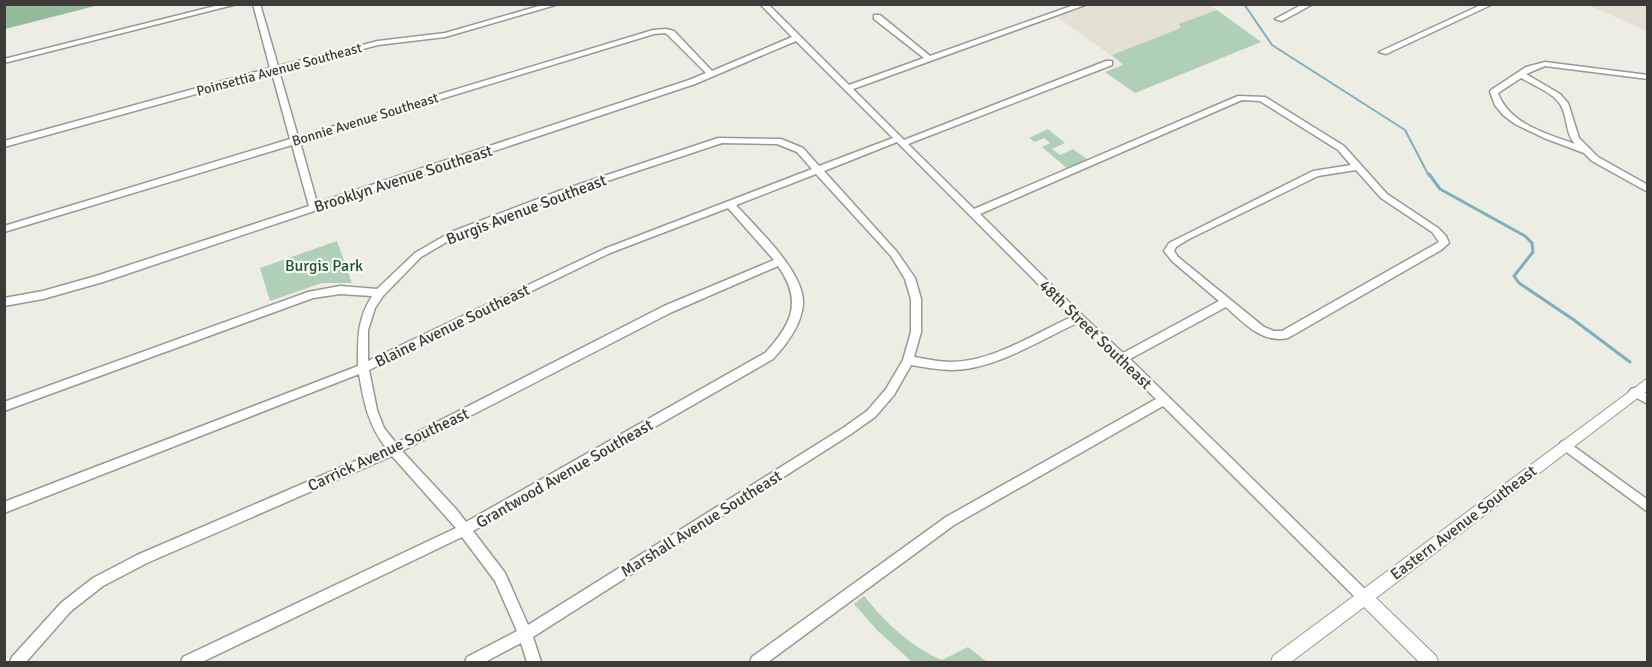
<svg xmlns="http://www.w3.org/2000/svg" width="1652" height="667" font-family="Signika,sans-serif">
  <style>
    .built { fill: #e3e1d1 }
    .green { fill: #afd0b6 }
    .forest { fill: #92ba9b }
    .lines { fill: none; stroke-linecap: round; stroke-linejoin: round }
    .stream-far1 { stroke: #7ab1be; stroke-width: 2 }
    .stream { stroke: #7ab1be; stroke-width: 3 }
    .minor-casing { stroke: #9a9991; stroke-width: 3 }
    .tertiary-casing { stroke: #9a9991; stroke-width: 2 }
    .minor { fill: #fff; fill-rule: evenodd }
    .tertiary { fill: #fff; fill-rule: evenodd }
    .labels { text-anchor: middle; stroke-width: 4.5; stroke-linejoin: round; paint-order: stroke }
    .far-street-label { font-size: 14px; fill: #3c3b38; stroke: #fbfaf2 }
    .street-label { font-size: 16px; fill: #3c3b38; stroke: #fbfaf2 }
    .park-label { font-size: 16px; fill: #16552e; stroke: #fbfaf2 }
  </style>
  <rect width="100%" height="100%" fill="#eeede4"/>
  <path class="built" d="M 1095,5 L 1209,5 L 1261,42 L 1135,93 L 1105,72 L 1123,64 L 1057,17 Z
    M 1588,5 L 1647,5 L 1647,31 Z"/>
  <path class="green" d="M 1217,10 L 1261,42 L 1135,93 L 1105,72 L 1123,65 L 1112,55 L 1181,28 L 1179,24 Z
    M 1048,129 L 1065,143 L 1052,149 L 1060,155 L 1073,149 L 1088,160 L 1068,169 L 1042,147 L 1050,143 L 1044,138 L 1035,142 L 1029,138 Z
    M 337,241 L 352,283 L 322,283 L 270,301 L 260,268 Z
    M 864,596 C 885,622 911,647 942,660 L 968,647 L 987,662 L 912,662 L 877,630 L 854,604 Z"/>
  <path class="forest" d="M 4,5 L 5,4 L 99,5 L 5,29 Z"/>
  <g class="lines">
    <path class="stream-far1" d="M 1244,4 L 1272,45 L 1405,130 L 1429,176"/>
    <path class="stream" d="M 1429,174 L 1440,189 L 1525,236 L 1532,243 L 1533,252 L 1514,276 L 1519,283 L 1574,320 L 1630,362"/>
    <g class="minor-casing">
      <path id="minor" d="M 223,4 L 237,4 L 4,63 L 4,59 Z
        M 253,4 L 260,4 L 278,66 L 378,41 L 445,33 L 546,4 L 559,4 L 445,37 L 378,45 L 279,71 L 298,137 L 653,30 L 666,29 L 674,31 L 712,71 L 792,37 L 760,4 L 768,4 L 849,85 L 924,58 L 874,19 L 874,15 L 880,15 L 930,56 L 1077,4 L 1088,4 L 853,89 L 904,140 L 1106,61 L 1112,61 L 1112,65 L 908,144 L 974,209 L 1238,96 L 1265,97 L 1344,146 L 1387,194 L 1438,228 L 1446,236 L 1449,243 L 1441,250 L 1288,338 C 1262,344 1243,322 1226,307 L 1130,359 L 1369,593 L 1371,597 L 1369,601 L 1364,603 L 1359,601 L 1163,406 L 954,525 L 768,662 L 750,662 L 752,657 L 946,517 L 1156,399 L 1077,323 C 1038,341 996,369 952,370 C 939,370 924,367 911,365 L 894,395 L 875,417 L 851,434 L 533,637 L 541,662 L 527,662 L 521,643 L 485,662 L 465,662 L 467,657 L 517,631 L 495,581 L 462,537 L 202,662 L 181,662 L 183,657 L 456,528 L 392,456 L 147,563 L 103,586 L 71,611 L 26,662 L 10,662 L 12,657 L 61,603 L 93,578 L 137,555 L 386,448 C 368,424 364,403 359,374 L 4,513 L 4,502 L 358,366 C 358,338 357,320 372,296 L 340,294 L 313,298 L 4,411 L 4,402 L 308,292 L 340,286 L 377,289 L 415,253 L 451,232 L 559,191 L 718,138 L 781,139 L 803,148 L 819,166 L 893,138 L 796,41 L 695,84 L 317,210 L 103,282 L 43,299 L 4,306 L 4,298 L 43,291 L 96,276 L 309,206 L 292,145 L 4,232 L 4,226 L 290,139 L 272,73 L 4,147 L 4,141 L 270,68 ZM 665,33 L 668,35 L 706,73 L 689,80 L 317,203 L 300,142 L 654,34 ZM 1242,100 L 1260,101 L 1338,150 L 1351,165 L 1313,171 L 1169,243 L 1164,251 L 1172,261 L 1219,301 L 1123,353 L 1082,315 L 980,214 ZM 897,142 L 1071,317 C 1034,334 994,361 952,362 C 939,362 927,359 914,357 L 921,332 L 921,299 L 915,278 L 897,252 L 824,171 ZM 722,143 L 777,144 L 797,152 L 812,169 L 604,249 L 368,361 L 368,330 L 375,308 L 383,296 L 421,257 L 457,236 L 565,195 ZM 1356,170 L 1381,198 L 1432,232 L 1439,242 L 1282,331 L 1274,331 L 1264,327 L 1178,257 L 1174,251 L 1176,247 L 1189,239 L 1318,176 ZM 816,174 L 891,256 L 905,279 L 911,299 L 911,332 L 903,360 L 886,389 L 867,411 L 843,428 L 528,625 L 505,573 L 473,531 L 773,359 C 787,344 802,324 803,303 C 804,271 756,228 736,205 ZM 728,208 L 774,260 L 664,306 L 396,443 L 384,428 L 377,410 L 369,370 L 610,253 ZM 778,266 C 803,301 792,324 765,353 L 466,522 L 456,509 L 402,451 L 672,312 Z
        M 1303,4 L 1313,4 L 1282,21 L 1275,19 Z
        M 1483,4 L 1493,4 L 1386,54 L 1379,52 Z
        M 1545,62 L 1648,75 L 1648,79 L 1545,66 L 1526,74 L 1560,94 L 1568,103 L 1579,138 L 1598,157 L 1648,185 L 1648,192 L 1592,161 L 1584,153 L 1544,138 L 1515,124 L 1503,115 L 1495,105 L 1490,92 L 1491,90 L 1526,67 ZM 1521,78 C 1533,85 1552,92 1560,104 C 1568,116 1565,133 1575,144 C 1547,134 1509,124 1498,93 Z
        M 1635,388 L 1648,394 L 1648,404 L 1631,395 L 1629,392 L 1631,389 Z
        M 1565,440 L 1648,500 L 1648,512 L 1561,448 L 1559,445 L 1561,442 Z"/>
    </g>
    <g class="tertiary-casing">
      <path id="tertiary" d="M 1648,378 L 1648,390 L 1376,598 L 1436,656 L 1438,662 L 1419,662 L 1364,607 L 1291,662 L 1271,662 L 1273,656 Z"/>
    </g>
    <use href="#minor" class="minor"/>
    <use href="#tertiary" class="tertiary"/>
  </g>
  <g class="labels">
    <g class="far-street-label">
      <text transform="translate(279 69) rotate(-15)" y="5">Poinsettia Avenue Southeast</text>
      <text transform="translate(365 119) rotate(-17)" y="5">Bonnie Avenue Southeast</text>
    </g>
    <g class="street-label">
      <text transform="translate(403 178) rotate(-18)" y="6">Brooklyn Avenue Southeast</text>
      <text transform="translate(526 209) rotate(-21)" y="6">Burgis Avenue Southeast</text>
      <text transform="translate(452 325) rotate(-26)" y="6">Blaine Avenue Southeast</text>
      <text transform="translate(1096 334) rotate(44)" y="6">48th Street Southeast</text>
      <text transform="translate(388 449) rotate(-25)" y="6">Carrick Avenue Southeast</text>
      <text transform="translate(564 473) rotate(-30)" y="6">Grantwood Avenue Southeast</text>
      <text transform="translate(1463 522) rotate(-37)" y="6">Eastern Avenue Southeast</text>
      <text transform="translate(701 523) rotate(-32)" y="6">Marshall Avenue Southeast</text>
    </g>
    <g class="park-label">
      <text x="324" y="271">Burgis Park</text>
    </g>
  </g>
  <rect width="1652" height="667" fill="none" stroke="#3c3b38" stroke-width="12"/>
</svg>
